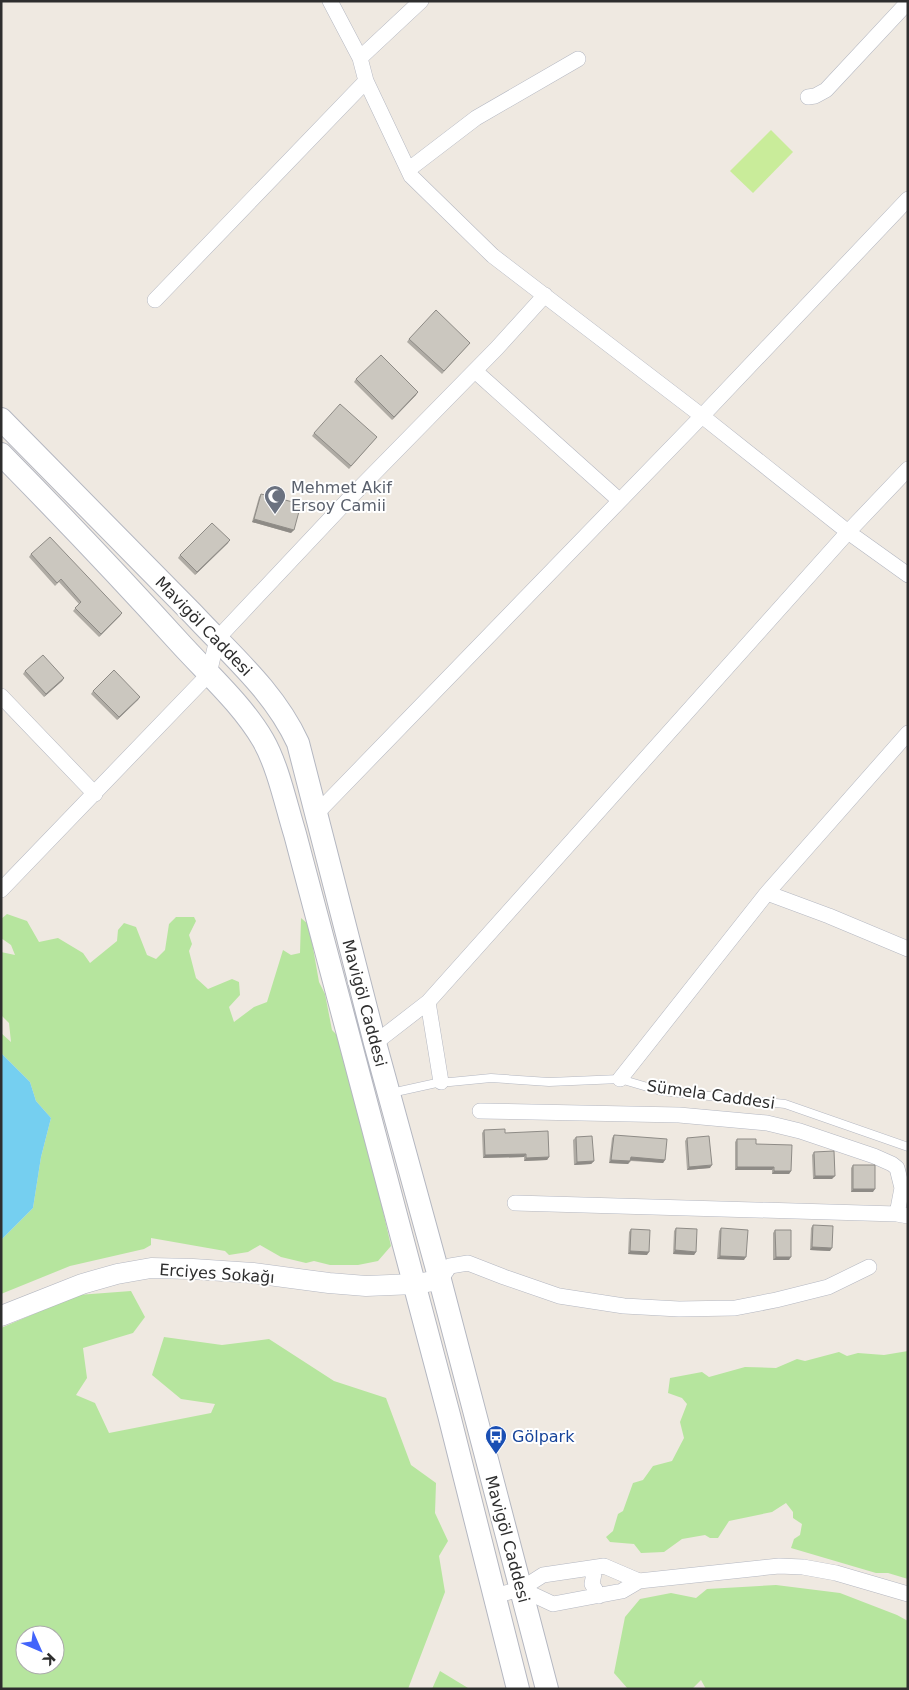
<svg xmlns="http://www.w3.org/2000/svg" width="909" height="1690" font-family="'DejaVu Sans',sans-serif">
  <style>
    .green { fill: #b6e59e; fill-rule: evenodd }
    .pitch { fill: #c9ec9a }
    .water { fill: #75cff0 }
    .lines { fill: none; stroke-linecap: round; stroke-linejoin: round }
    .service-casing { stroke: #b4b7c1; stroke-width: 9 }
    .minor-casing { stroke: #b4b7c1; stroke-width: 16 }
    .tertiary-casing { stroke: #b4b7c1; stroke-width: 21 }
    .secondary-casing { stroke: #b4b7c1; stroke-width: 24 }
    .service { stroke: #fff; stroke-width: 8 }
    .minor { stroke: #fff; stroke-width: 15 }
    .tertiary { stroke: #fff; stroke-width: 20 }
    .secondary { stroke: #fff; stroke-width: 22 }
    .wall { fill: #afaba4 }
    .shaded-wall { fill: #8e8b86 }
    .building { fill: #cbc7bf; stroke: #8e8b86 }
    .labels { text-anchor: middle; stroke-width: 4; stroke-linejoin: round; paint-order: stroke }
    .worship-label { font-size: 16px; fill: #5b616d; stroke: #fff; text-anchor: start }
    .street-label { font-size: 16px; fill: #2e2e2e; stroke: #fff }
    .transit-label { font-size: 16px; fill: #164399; stroke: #fff; text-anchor: start }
  </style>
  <rect width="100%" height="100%" fill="#efe9e1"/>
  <path class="green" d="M 7,914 L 27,921 L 39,942 L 58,938 L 83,953 L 90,963 L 117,941 L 118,930 L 124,923 L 136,927 L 147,955 L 156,959 L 165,950 L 169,924 L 176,917 L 194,917 L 196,921 L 189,935 L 192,944 L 189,951 L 196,978 L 208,989 L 232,979 L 239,982 L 240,995 L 229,1007 L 234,1022 L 254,1007 L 267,1002 L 283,950 L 291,955 L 300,953 L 301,918 L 309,925 L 319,982 L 325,994 L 332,1030 L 338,1036 L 385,1196 L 383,1211 L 391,1246 L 378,1261 L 358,1265 L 330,1265 L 314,1261 L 306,1263 L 281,1257 L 260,1245 L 248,1252 L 229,1255 L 225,1251 L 151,1238 L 151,1245 L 144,1249 L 70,1266 L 1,1294 L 1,1240 L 33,1208 L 41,1157 L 51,1118 L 36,1101 L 30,1082 L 1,1053 L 1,1033 L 11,1042 L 9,1023 L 1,1015 L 1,952 L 15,955 L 11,945 L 1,938 L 1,919 Z
    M 131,1291 L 145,1317 L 133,1333 L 83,1348 L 87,1378 L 76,1395 L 95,1403 L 109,1433 L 211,1413 L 215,1404 L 181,1399 L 152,1375 L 164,1337 L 222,1345 L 269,1339 L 334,1381 L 386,1398 L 411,1465 L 436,1483 L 435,1513 L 448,1541 L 439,1556 L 445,1592 L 408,1689 L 1,1689 L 1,1328 L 78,1295 ZM 25,1635 L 55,1635 L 55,1665 L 25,1665 Z
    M 908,1351 L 908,1579 L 888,1573 L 876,1573 L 791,1548 L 794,1539 L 800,1535 L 802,1524 L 793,1518 L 793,1512 L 786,1503 L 772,1512 L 729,1521 L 718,1538 L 710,1538 L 705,1535 L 682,1539 L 664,1552 L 641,1553 L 634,1544 L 610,1542 L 606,1537 L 613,1531 L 618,1514 L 623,1511 L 633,1483 L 643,1480 L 653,1466 L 672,1461 L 684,1438 L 680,1422 L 687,1404 L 682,1398 L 668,1393 L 670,1378 L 702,1372 L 709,1377 L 745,1367 L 776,1368 L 797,1359 L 805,1361 L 839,1352 L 847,1356 L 858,1353 L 884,1355 Z
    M 776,1585 L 840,1593 L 897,1615 L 908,1621 L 908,1689 L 706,1689 L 701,1680 L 692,1689 L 628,1689 L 614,1673 L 625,1617 L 640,1599 L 671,1593 L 696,1598 L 707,1589 Z
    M 440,1671 L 468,1688 L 468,1689 L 432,1689 Z"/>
  <path class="pitch" d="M 771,130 L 793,152 L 753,193 L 730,171 Z"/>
  <path class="water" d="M 1,1053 L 30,1082 L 36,1101 L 51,1118 L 41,1157 L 33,1208 L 1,1240 Z"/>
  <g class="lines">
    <g class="service-casing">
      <path id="service" d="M 391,1093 L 441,1082 L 450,1082 L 491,1078 L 549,1082 L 620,1079 L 661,1091 L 785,1104 L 908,1147"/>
    </g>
    <g class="minor-casing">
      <path id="minor" d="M 330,1 L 360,58 L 366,81 L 411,176 L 493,256 L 702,416 L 848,532 L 908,575
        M 360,58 L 421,1
        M 808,97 L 815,96 L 826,90 L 908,2
        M 408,170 L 476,118 L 578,59
        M 155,300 L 366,81
        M 475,371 L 619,500
        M 1,696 L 95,794
        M 317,813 L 702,416 L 908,199
        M 1,890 L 209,674 L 217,639 L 344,504 L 497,348 L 545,295
        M 767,893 L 829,916 L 908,949
        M 428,1002 L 441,1082
        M 375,1043 L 428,1002 L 848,532 L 908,469
        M 620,1079 L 767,893 L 908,733
        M 480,1111 L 679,1115 L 767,1123 L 800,1131 L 874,1156 L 892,1164 L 897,1168 L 902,1188 L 897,1214
        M 515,1203 L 897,1214 L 908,1216
        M 440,1280 L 450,1266 L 468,1263 L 504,1277 L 559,1296 L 624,1306 L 679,1309 L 735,1308 L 776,1300 L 828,1287 L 869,1267
        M 595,1568 L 592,1584 L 599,1596
        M 639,1581 L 779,1566 L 803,1567 L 836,1573 L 908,1594
        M 494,1596 L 521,1589 L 543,1575 L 604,1566 L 639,1581 L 622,1591 L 553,1604 L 521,1589"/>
    </g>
    <g class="tertiary-casing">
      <path id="tertiary" d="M 1,1316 L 82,1284 L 117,1274 L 151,1268 L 193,1269 L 253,1273 L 329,1283 L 366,1286 L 415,1284 L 440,1280"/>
    </g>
    <g class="secondary-casing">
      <path id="secondary" d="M 1,419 C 65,484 129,549 193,614 C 231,655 274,691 298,743 L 375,1043 L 440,1280 L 547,1689
        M 1,454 C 62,516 121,578 179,642 C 207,673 242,704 263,740 C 278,766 286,805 295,834 L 449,1415 L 518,1689"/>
    </g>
    <use href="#service" class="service"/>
    <use href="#minor" class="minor"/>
    <use href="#tertiary" class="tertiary"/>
    <use href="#secondary" class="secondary"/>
  </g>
  <path class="wall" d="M 409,339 L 470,343 L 442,374 L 407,342 Z
    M 356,379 L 416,395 L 392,420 L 354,382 Z
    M 314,433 L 377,437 L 349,469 L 312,436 Z
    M 261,494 L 291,533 L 252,522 L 259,497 Z
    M 228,543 L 195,575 L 178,558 L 180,555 Z
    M 31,554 L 122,613 L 99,637 L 73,611 L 79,604 L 59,582 L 55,586 L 29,557 Z
    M 25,671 L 64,678 L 62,681 L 44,697 L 23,674 Z
    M 93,691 L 140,697 L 117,720 L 91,694 Z
    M 484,1130 L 505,1133 L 549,1157 L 547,1160 L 524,1161 L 524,1157 L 483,1158 L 482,1133 Z
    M 614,1135 L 665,1160 L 663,1163 L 631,1161 L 628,1164 L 609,1163 L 612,1138 Z
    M 576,1137 L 594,1161 L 591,1164 L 574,1165 L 573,1140 Z
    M 687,1138 L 710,1168 L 687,1170 L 685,1141 Z
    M 737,1139 L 756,1144 L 791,1171 L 789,1174 L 772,1174 L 772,1170 L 735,1170 L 735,1142 Z
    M 814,1152 L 832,1179 L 813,1179 L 812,1155 Z
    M 853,1165 L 873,1192 L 851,1192 L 851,1168 Z
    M 813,1225 L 830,1251 L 810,1250 L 811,1228 Z
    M 676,1228 L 696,1252 L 694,1255 L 673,1254 L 674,1231 Z
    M 721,1228 L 744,1260 L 717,1259 L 719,1231 Z
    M 631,1229 L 647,1255 L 628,1254 L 629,1232 Z
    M 775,1230 L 789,1260 L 773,1260 L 773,1233 Z"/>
  <path class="shaded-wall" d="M 418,392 L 416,395 L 392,420 L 394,417 Z
    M 254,519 L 294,530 L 291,533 L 252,522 Z
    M 230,540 L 228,543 L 195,575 L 197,572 Z
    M 122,613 L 120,616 L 99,637 L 101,634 Z
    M 64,678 L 62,681 L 44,697 L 46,694 Z
    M 140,697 L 138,700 L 117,720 L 119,717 Z
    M 526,1154 L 524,1157 L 483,1158 L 485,1155 Z
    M 549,1157 L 547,1160 L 524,1161 L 526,1158 Z
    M 631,1157 L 665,1160 L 663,1163 L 629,1160 Z
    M 611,1160 L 630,1161 L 628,1164 L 609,1163 Z
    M 594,1161 L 591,1164 L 574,1165 L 577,1162 Z
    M 712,1165 L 710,1168 L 687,1170 L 689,1167 Z
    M 737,1167 L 774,1167 L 772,1170 L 735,1170 Z
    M 774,1171 L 791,1171 L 789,1174 L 772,1174 Z
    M 815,1176 L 835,1176 L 832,1179 L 813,1179 Z
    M 853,1189 L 875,1189 L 873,1192 L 851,1192 Z
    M 812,1247 L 832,1248 L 830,1251 L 810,1250 Z
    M 675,1250 L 696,1252 L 694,1255 L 673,1254 Z
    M 630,1251 L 649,1252 L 647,1255 L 628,1254 Z
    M 720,1256 L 746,1257 L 744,1260 L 717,1259 Z
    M 776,1257 L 791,1257 L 789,1260 L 773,1260 Z"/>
  <path class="building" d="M 436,310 L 470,343 L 444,371 L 409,339 Z
    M 381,355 L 418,392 L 394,417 L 356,379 Z
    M 340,404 L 377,437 L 351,466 L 314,433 Z
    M 261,494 L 301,504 L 294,530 L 254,519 Z
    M 212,523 L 230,540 L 197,572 L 180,555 Z
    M 50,537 L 122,613 L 101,634 L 75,608 L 81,602 L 61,579 L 57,583 L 31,554 Z
    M 43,655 L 64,678 L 46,694 L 25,671 Z
    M 114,670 L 140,697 L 119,717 L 93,691 Z
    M 505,1129 L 505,1133 L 548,1131 L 549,1157 L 526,1158 L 526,1154 L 485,1155 L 484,1130 Z
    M 614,1135 L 667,1139 L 665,1160 L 631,1157 L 630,1161 L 611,1160 Z
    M 592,1136 L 594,1161 L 577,1162 L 576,1137 Z
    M 709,1136 L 712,1165 L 689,1167 L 687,1138 Z
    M 737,1139 L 756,1139 L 756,1144 L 792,1145 L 791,1171 L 774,1171 L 774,1167 L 737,1167 Z
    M 834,1151 L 835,1176 L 815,1176 L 814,1152 Z
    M 853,1165 L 875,1165 L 875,1189 L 853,1189 Z
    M 813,1225 L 833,1226 L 832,1248 L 812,1247 Z
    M 676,1228 L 697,1229 L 696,1252 L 675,1250 Z
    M 721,1228 L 748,1230 L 746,1257 L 720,1256 Z
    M 631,1229 L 650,1230 L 649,1252 L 630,1251 Z
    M 775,1230 L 791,1230 L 791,1257 L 776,1257 Z"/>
  <defs>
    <g id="mosque-pin" transform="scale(1.125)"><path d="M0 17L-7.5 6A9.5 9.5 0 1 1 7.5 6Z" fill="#6b7280" stroke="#fff"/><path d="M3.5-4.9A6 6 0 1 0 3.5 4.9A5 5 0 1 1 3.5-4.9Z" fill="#fff"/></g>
    <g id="bus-pin" transform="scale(1.125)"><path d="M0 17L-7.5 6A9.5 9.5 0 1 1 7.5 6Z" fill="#1a4fb4" stroke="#fff"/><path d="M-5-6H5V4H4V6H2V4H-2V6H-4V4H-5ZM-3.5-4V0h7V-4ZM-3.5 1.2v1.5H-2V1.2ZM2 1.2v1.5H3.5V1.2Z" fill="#fff"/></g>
  </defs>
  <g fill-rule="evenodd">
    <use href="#mosque-pin" x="275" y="496"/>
    <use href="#bus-pin" x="496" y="1436"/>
  </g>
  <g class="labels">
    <g class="worship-label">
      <text x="291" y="493">Mehmet Akif<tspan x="291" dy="18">Ersoy Camii</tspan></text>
    </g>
    <g class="street-label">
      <text transform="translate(204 626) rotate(46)" y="6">Mavigöl Caddesi</text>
      <text transform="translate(365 1003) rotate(75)" y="6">Mavigöl Caddesi</text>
      <text transform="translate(711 1094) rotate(8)" y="6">Sümela Caddesi</text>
      <text transform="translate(217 1273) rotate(4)" y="6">Erciyes Sokağı</text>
      <text transform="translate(508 1539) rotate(75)" y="6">Mavigöl Caddesi</text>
    </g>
    <g class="transit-label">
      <text x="512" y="1442">Gölpark</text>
    </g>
  </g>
  <rect width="909" height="1690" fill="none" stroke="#2e2e2e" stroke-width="5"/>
  <g transform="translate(40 1650) rotate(135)"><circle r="24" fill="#ffffff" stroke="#ababab"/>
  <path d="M0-4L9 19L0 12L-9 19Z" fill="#4264fb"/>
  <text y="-8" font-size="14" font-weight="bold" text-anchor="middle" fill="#2e2e2e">K</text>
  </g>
</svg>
